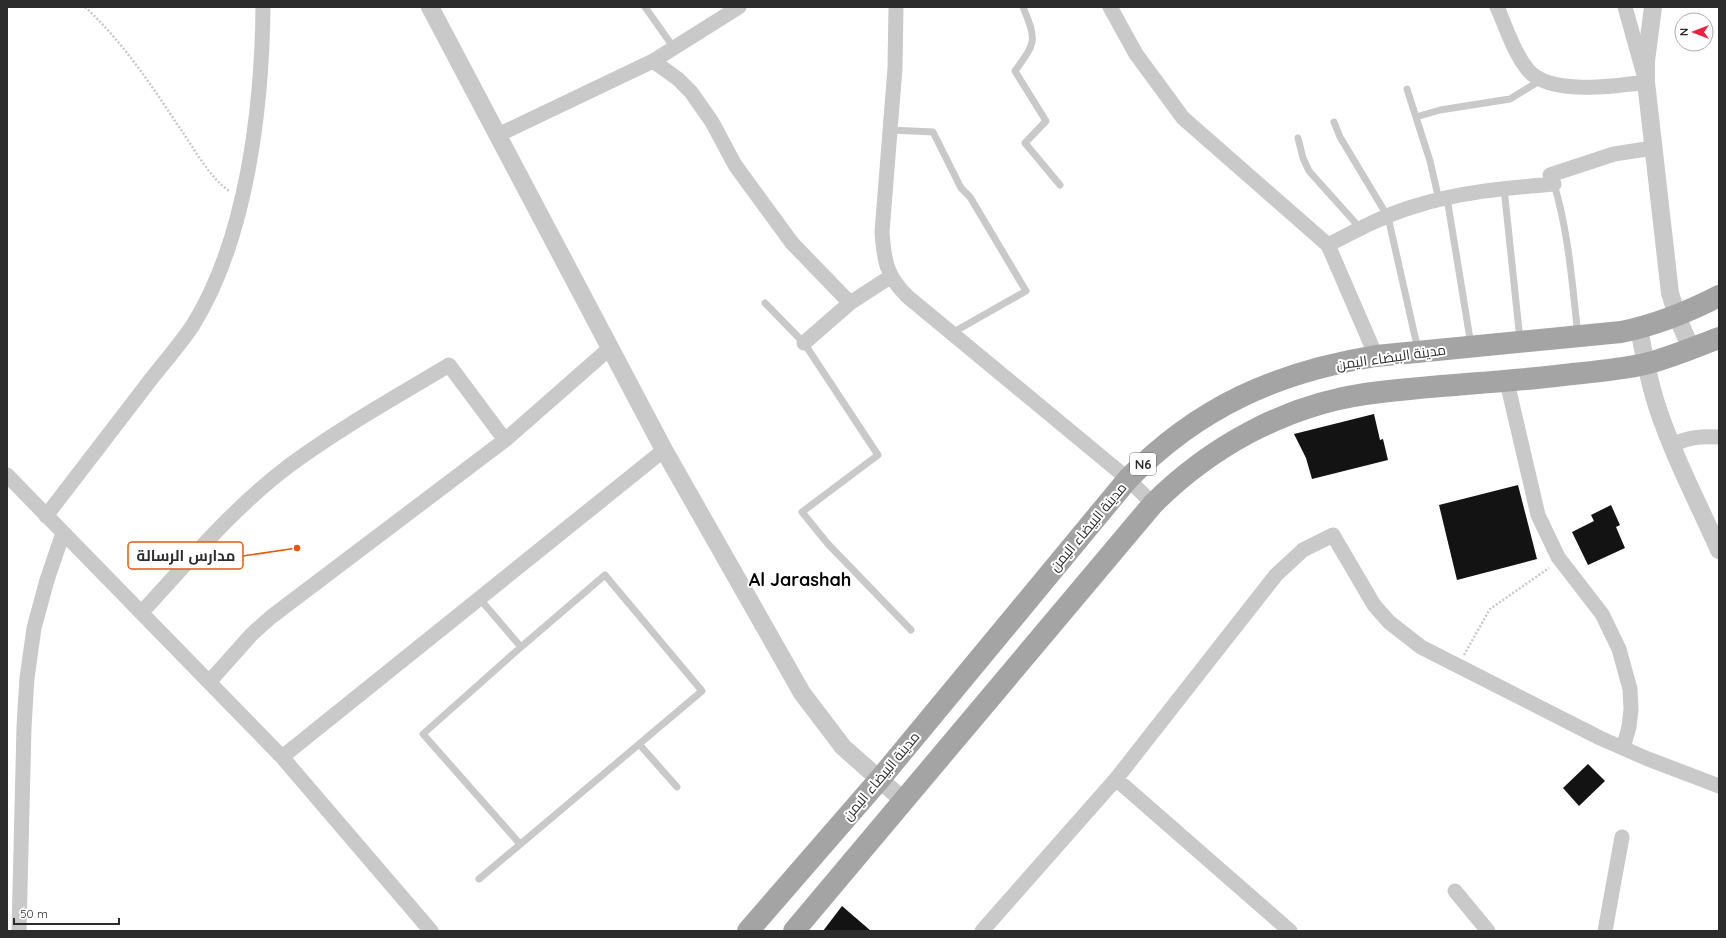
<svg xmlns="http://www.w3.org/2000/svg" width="1726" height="938" font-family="Quicksand,Cairo,sans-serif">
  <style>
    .building { fill: #131313 }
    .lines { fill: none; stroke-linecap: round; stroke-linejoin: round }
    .path { stroke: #c9c9c9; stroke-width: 2.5; stroke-dasharray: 2 2; stroke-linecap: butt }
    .service { stroke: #c9c9c9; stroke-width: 7 }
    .minor { stroke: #c9c9c9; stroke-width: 15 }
    .tertiary { stroke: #c9c9c9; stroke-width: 18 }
    .primary { stroke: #a4a4a4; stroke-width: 22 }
    .labels { text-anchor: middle; stroke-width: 4; stroke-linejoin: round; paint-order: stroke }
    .shield { fill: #fff; stroke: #6b6b6b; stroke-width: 1 }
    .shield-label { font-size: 13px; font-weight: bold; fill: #2c2c2c }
    .street-label { font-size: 14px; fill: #2c2c2c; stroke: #fff }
    .district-label { font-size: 18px; font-weight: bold; fill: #000; stroke: #fff }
    .leader { fill: none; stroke: #e8590c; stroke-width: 1.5 }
    .callout-dot { fill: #e8590c; stroke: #fff; stroke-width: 1.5 }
    .callout { fill: #fff; stroke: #e8590c; stroke-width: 1.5 }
    .callout-label { font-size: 15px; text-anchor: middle; font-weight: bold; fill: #2c2c2c }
  </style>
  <rect width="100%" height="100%" fill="#fff"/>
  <path class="building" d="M 1374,414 L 1380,440 L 1383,439 L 1388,460 L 1312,479 L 1306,458 L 1294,434 Z
    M 1518,485 L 1537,559 L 1457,580 L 1439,505 Z
    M 1611,505 L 1620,525 L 1616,527 L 1625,548 L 1588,565 L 1572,532 L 1594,521 L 1591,515 Z
    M 1588,764 L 1605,781 L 1579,806 L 1563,788 Z
    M 842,906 L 871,931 L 823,931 Z"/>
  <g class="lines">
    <path class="path" d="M 85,7 C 121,40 150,83 177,124 C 193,146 207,175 229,191
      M 1464,655 L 1490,609 L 1549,568"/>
    <path class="service" d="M 645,7 L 674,48
      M 1023,7 C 1037,41 1036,42 1015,71 L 1046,121 L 1025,143 L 1060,185
      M 1407,89 L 1430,161 L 1439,200
      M 1416,117 L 1440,110 L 1510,99 L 1541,80
      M 1334,122 L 1340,137 L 1388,217 L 1418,350
      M 891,130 L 933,132 L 961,188 L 970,197 L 1026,291 L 952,333
      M 1298,138 L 1303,158 L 1309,171 L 1360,228
      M 1554,184 C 1569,234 1572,284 1578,335
      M 1504,188 L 1520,340
      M 1447,198 L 1471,345
      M 765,303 L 804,343 L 878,455 L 802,512 L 828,544 L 911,630
      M 479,598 L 521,647 L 423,734 L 520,844
      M 639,744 L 677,787
      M 479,879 L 702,691 L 605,575 L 521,647"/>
    <path class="minor" d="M 896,7 L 895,68 L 882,232 C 884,260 886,276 908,297 L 1128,479 L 1153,504
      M 1110,7 L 1136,54 L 1183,118 L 1328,245 L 1376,356
      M 1497,7 C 1506,27 1514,53 1528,70 C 1550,96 1616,86 1646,82 L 1625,7
      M 653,61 L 678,79 L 691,92 L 712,122 L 735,165 L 792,243 L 850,303
      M 498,135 L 653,61 L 739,7
      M 1328,245 C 1355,231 1383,216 1412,207 C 1458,192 1506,188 1554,184 L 1550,175 L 1614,154 L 1653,148
      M 804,343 L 850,303 L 890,277
      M 1507,382 L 1538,515 L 1558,557 L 1602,614 L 1619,649 L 1630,689 L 1631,710 L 1629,727 L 1623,748
      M 1672,445 C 1688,437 1701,436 1719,437
      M 7,475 L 282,757 L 431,931
      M 46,516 C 79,473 112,430 145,387 C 161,366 179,346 193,325 C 247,238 262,107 263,7
      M 142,612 C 189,561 234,507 290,465 C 340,428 396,397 449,365 L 505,440
      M 210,681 L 252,634 L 271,617 L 505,440 L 610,348
      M 282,757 L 664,450
      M 1116,779 L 1290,931
      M 1455,891 L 1488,931
      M 19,931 L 24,727 L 27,678 L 34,628 L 47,580 L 63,533
      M 982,931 L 1116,779 L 1276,575 L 1303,550 L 1333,535 L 1374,605 L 1389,622 L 1421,647 L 1600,738 L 1648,759 L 1719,786
      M 1605,931 L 1622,837"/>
    <path class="tertiary" d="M 430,7 L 664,450 L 802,693 L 843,747 L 903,800
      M 1653,7 L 1646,61 L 1646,82 L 1670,293 L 1677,316 L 1691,349
      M 1639,328 C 1644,356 1649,383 1658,409 C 1674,457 1698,503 1719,550"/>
    <path class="primary" d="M 748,931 L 879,780 L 1128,479 C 1198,407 1277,372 1376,356 L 1621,332 C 1656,325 1688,312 1719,296
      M 794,931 L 1153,504 C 1210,447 1284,406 1365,394 C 1430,385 1498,383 1564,375 C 1591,372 1618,370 1645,364 C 1670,358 1695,347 1719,338"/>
  </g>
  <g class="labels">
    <rect class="shield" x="1130" y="453" width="26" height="22" rx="3"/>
    <g class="shield-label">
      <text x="1143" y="469">N6</text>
    </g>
    <g class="street-label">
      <text transform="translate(1391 357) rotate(-8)" y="5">مدينة البيضاء اليمن</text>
      <text transform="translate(1088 527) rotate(-50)" y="5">مدينة البيضاء اليمن</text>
      <text transform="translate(881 776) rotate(-50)" y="5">مدينة البيضاء اليمن</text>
    </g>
    <g class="district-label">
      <text x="800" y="586">Al Jarashah</text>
    </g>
  </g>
  <path class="leader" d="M297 548L243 556"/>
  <circle class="callout-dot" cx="297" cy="548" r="4"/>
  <rect class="callout" x="128" y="542" width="115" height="27" rx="4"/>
  <g class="callout-label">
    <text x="186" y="561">مدارس الرسالة</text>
  </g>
  <rect width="1726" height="938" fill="none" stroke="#2c2c2c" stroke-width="16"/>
  <g transform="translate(1694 32) rotate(270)"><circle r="19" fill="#ffffff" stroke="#ababab"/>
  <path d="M0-3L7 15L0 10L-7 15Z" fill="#f12043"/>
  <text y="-6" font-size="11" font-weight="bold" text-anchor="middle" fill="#2c2c2c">N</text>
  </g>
  <path d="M14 918v6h105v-6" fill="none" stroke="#2c2c2c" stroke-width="2"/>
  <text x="20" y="918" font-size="12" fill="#2c2c2c" stroke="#ffffff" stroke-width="3" paint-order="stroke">50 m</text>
</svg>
